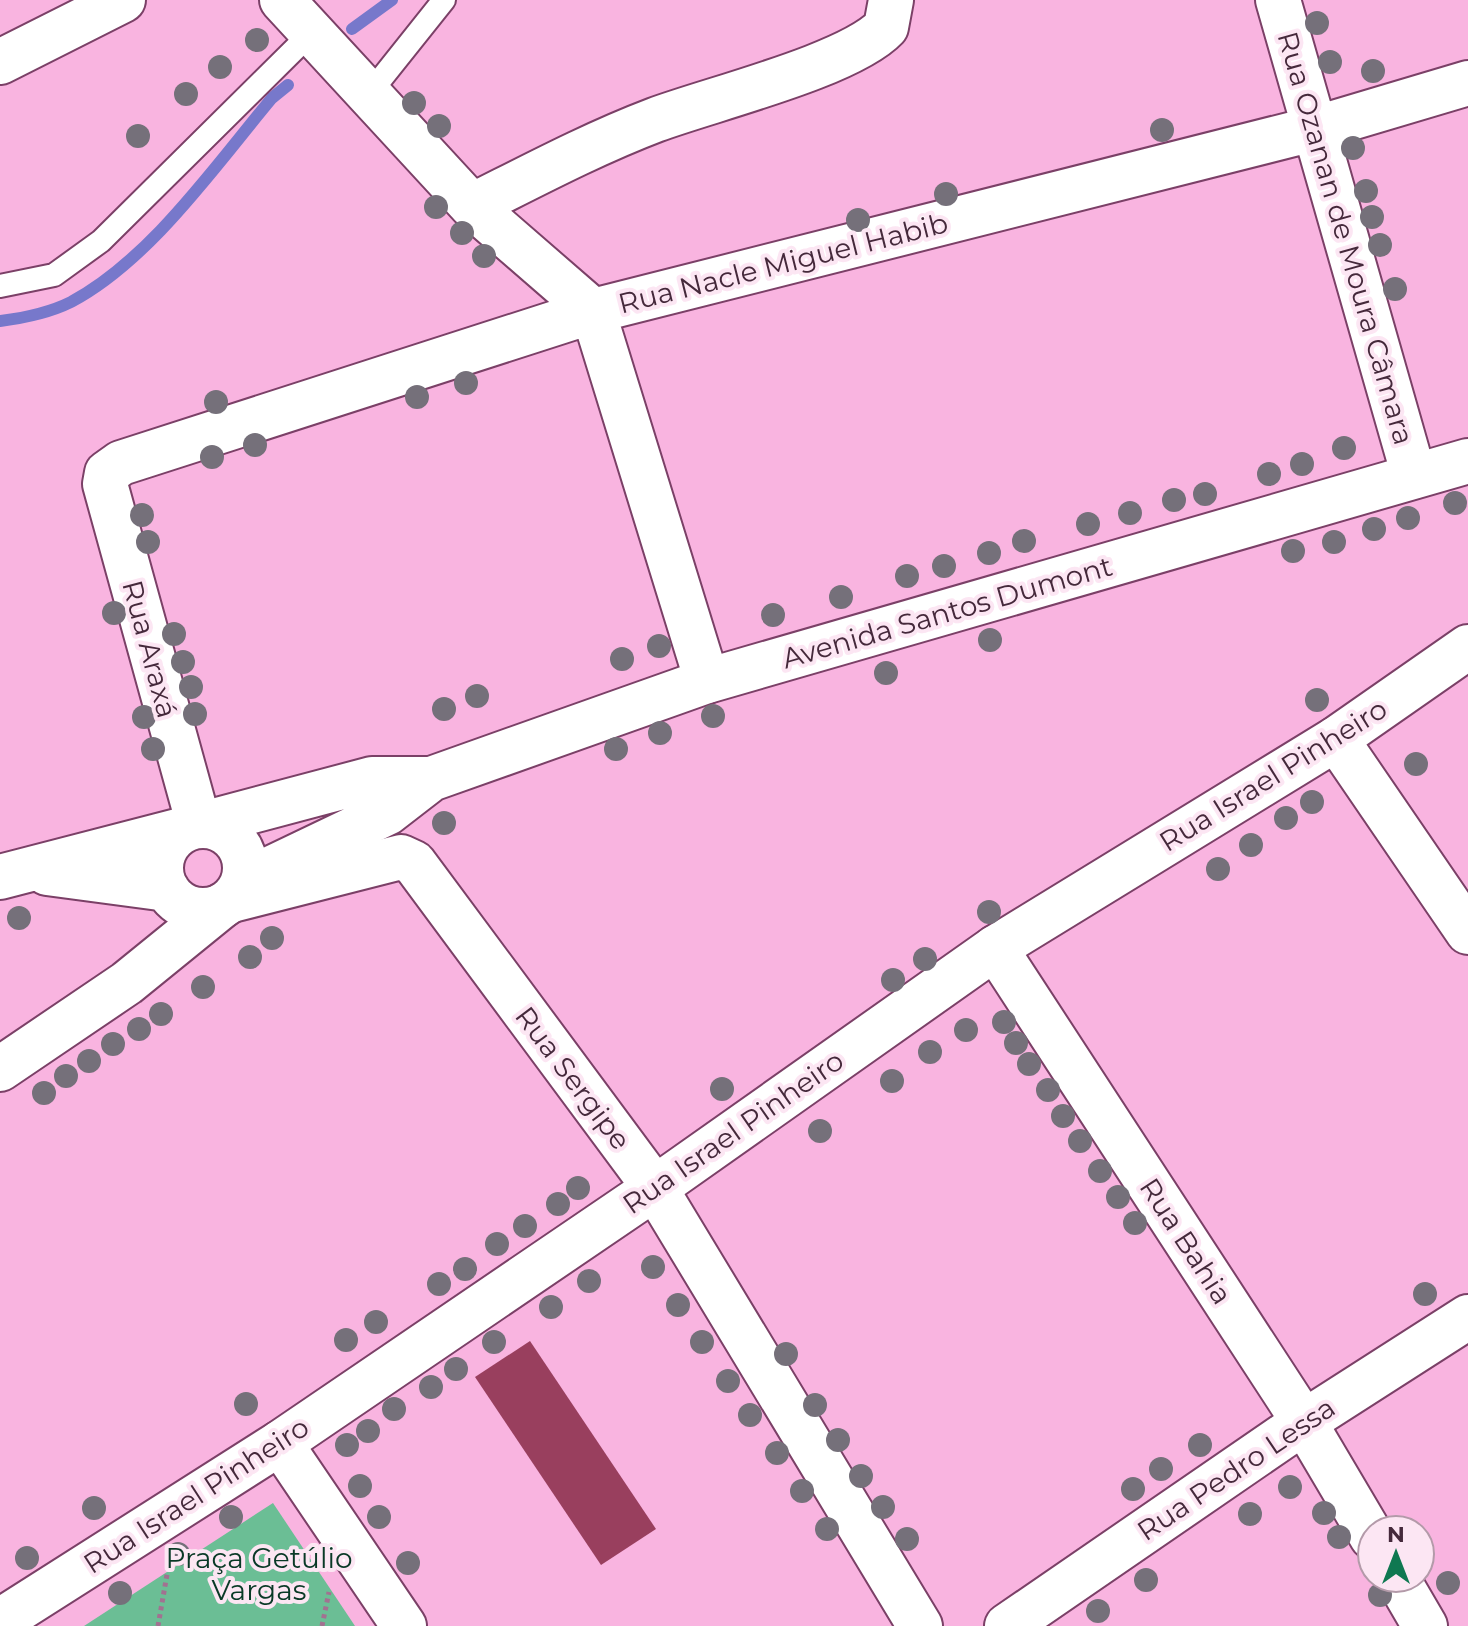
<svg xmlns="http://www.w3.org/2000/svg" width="1468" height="1626" font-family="Montserrat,sans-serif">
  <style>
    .green { fill: #6bbe95 }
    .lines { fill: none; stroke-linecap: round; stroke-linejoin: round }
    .stream { stroke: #7778cb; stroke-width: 12 }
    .building { fill: #993f5e }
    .lane-casing { stroke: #7b4067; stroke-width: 26 }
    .street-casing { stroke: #7b4067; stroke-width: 48 }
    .secondary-casing { stroke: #7b4067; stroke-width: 48 }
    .primary-casing { stroke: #7b4067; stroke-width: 48 }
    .path { stroke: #a27191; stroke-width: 5; stroke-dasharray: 4 4; stroke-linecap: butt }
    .lane { stroke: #fff; stroke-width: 22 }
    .street { stroke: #fff; stroke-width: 44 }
    .secondary { stroke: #fff; stroke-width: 44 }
    .primary { stroke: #fff; stroke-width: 44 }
    .tree { fill: #75707a }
    .labels { text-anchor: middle; stroke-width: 8; stroke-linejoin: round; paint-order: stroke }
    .street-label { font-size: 28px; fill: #45293b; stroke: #fce6f3 }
    .park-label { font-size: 28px; fill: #093926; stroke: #fce6f3 }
  </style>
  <rect width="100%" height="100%" fill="#f9b4e0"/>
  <path class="green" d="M 273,1503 L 355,1626 L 84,1626 Z"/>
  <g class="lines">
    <path class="stream" d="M 352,29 L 392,0
      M 0,321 C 24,318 49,313 71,302 C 150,260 215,166 272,98 L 288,85"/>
  </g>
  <path class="building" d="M 530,1341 L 656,1529 L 601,1565 L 475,1377 Z"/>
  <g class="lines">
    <g class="lane-casing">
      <path id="lane" d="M 369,94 L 444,0
        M 0,286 L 54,275 L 101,241 L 312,32"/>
    </g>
    <g class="street-casing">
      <path id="street" d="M 282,0 L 472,206 L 593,311 L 707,681
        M 1278,0 L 1414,476
        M 0,62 L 123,0
        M 472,206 C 532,176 592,144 655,120 C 711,99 849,66 886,27 L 891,0
        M 1336,739 L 1468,932
        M 199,825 L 105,484 L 107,473 L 121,463 L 593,311 L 1317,128 L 1468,83
        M 232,900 L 401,857 L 414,863 L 655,1188 L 920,1626
        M 0,1069 L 127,983 L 223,905
        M 280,1443 L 404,1626
        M 1007,1626 L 1304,1422 L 1468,1317"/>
    </g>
    <g class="secondary-casing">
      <path id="secondary" d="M 199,825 L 372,779 L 431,779
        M161 868a42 42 0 1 1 84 0a42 42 0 1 1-84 0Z
        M 47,873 L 167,889
        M 0,877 L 189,828
        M 243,882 L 387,813 L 431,779 L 707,681 L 1468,461
        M 0,1621 L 280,1443 L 655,1188 L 995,948"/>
    </g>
    <g class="primary-casing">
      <path id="primary" d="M 1372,1537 L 1304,1422 L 995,948 L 1336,739 L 1468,647
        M 1397,1578 L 1425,1626"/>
    </g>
    <path class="path" d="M 158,1626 L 169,1563
      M 322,1626 L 329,1592"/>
    <use href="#lane" class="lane"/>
    <use href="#street" class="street"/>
    <use href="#secondary" class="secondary"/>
    <use href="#primary" class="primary"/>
  </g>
  <g class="tree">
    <circle cx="1317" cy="23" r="12"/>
    <circle cx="257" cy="40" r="12"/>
    <circle cx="1330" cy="62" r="12"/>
    <circle cx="220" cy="67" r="12"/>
    <circle cx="1373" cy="71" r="12"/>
    <circle cx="186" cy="94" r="12"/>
    <circle cx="414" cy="103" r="12"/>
    <circle cx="439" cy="126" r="12"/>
    <circle cx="1162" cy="130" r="12"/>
    <circle cx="138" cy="136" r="12"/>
    <circle cx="1353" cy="148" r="12"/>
    <circle cx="1366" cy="191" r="12"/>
    <circle cx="946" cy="194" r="12"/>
    <circle cx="436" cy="207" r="12"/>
    <circle cx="1372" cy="217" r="12"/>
    <circle cx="858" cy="220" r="12"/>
    <circle cx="462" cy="233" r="12"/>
    <circle cx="1380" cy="245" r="12"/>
    <circle cx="484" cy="256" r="12"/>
    <circle cx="1395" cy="289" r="12"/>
    <circle cx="466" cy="383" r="12"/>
    <circle cx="417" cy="397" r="12"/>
    <circle cx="216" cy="402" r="12"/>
    <circle cx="255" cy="445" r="12"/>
    <circle cx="1344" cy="448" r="12"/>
    <circle cx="212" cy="457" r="12"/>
    <circle cx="1302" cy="464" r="12"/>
    <circle cx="1269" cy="474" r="12"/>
    <circle cx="1205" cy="494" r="12"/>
    <circle cx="1174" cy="500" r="12"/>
    <circle cx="1455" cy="503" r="12"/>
    <circle cx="1130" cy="513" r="12"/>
    <circle cx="142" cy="515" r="12"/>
    <circle cx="1408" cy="518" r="12"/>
    <circle cx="1088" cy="524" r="12"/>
    <circle cx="1374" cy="529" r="12"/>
    <circle cx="1024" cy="541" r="12"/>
    <circle cx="148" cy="542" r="12"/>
    <circle cx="1334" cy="542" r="12"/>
    <circle cx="1293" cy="551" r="12"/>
    <circle cx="989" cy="553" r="12"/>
    <circle cx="944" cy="566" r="12"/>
    <circle cx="907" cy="576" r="12"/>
    <circle cx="841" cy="597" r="12"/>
    <circle cx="114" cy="613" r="12"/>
    <circle cx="773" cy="615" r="12"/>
    <circle cx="174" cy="634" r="12"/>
    <circle cx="990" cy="640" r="12"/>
    <circle cx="659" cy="646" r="12"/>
    <circle cx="622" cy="659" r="12"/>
    <circle cx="183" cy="662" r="12"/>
    <circle cx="886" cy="673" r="12"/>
    <circle cx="191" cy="687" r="12"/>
    <circle cx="477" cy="696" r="12"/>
    <circle cx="1317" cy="700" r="12"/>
    <circle cx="444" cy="709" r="12"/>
    <circle cx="195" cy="714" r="12"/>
    <circle cx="713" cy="716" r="12"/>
    <circle cx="144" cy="717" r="12"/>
    <circle cx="660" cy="733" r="12"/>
    <circle cx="153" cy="749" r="12"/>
    <circle cx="616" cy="749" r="12"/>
    <circle cx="1416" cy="764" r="12"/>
    <circle cx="1312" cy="802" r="12"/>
    <circle cx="1286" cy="818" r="12"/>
    <circle cx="444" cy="823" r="12"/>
    <circle cx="1251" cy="845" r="12"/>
    <circle cx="1218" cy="869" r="12"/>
    <circle cx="989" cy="912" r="12"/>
    <circle cx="19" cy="918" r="12"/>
    <circle cx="272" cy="938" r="12"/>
    <circle cx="250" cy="957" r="12"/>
    <circle cx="925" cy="959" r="12"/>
    <circle cx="893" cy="980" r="12"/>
    <circle cx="203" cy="987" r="12"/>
    <circle cx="161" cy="1014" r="12"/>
    <circle cx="1004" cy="1022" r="12"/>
    <circle cx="139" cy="1029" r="12"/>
    <circle cx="966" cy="1030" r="12"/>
    <circle cx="1016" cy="1043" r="12"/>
    <circle cx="113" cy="1044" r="12"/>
    <circle cx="930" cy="1052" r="12"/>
    <circle cx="89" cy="1061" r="12"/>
    <circle cx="1029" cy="1064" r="12"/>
    <circle cx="66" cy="1076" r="12"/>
    <circle cx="892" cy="1081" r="12"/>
    <circle cx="722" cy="1089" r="12"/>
    <circle cx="1048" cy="1090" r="12"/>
    <circle cx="44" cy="1093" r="12"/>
    <circle cx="1063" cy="1116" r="12"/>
    <circle cx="820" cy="1131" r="12"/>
    <circle cx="1080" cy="1141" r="12"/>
    <circle cx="1100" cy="1171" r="12"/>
    <circle cx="578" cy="1188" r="12"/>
    <circle cx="1118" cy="1197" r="12"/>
    <circle cx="558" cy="1204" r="12"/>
    <circle cx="1135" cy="1223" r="12"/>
    <circle cx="525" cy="1226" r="12"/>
    <circle cx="497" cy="1244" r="12"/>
    <circle cx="653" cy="1267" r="12"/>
    <circle cx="465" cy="1269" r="12"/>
    <circle cx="589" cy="1281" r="12"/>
    <circle cx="439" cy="1284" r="12"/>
    <circle cx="1425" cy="1294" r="12"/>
    <circle cx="678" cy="1305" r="12"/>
    <circle cx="551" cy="1307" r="12"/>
    <circle cx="376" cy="1322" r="12"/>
    <circle cx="346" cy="1340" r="12"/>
    <circle cx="494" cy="1342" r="12"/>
    <circle cx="702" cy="1342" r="12"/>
    <circle cx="786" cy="1354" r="12"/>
    <circle cx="456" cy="1369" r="12"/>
    <circle cx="728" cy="1381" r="12"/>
    <circle cx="431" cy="1387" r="12"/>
    <circle cx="246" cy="1404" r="12"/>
    <circle cx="815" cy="1405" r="12"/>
    <circle cx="394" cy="1409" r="12"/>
    <circle cx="750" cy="1415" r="12"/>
    <circle cx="368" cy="1431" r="12"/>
    <circle cx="838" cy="1440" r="12"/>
    <circle cx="347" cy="1445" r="12"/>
    <circle cx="1200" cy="1445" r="12"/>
    <circle cx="777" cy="1453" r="12"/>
    <circle cx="1161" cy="1469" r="12"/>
    <circle cx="861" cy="1476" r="12"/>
    <circle cx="360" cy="1486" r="12"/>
    <circle cx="1290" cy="1487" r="12"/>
    <circle cx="1133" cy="1489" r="12"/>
    <circle cx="802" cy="1491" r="12"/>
    <circle cx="883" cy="1507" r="12"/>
    <circle cx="94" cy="1508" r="12"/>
    <circle cx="1324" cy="1513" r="12"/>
    <circle cx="1250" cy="1514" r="12"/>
    <circle cx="231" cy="1517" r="12"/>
    <circle cx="379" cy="1517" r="12"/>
    <circle cx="827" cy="1529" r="12"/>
    <circle cx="1339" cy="1537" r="12"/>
    <circle cx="907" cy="1539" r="12"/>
    <circle cx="178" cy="1554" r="12"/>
    <circle cx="27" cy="1558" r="12"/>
    <circle cx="408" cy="1563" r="12"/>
    <circle cx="1146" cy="1580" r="12"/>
    <circle cx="1448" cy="1583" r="12"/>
    <circle cx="120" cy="1593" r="12"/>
    <circle cx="1380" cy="1595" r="12"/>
    <circle cx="1098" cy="1611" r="12"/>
  </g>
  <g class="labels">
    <g class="street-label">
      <text transform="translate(1346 238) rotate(74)" y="10">Rua Ozanan de Moura Câmara</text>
      <text transform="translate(783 263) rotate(-14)" y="10">Rua Nacle Miguel Habib</text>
      <text transform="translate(947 612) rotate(-16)" y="10">Avenida Santos Dumont</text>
      <text transform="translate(150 649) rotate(75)" y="10">Rua Araxá</text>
      <text transform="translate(1273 775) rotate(-32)" y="10">Rua Israel Pinheiro</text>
      <text transform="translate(573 1078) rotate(53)" y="10">Rua Sergipe</text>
      <text transform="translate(733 1132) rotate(-35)" y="10">Rua Israel Pinheiro</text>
      <text transform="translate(1186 1241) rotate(57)" y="10">Rua Bahia</text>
      <text transform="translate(1236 1469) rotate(-34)" y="10">Rua Pedro Lessa</text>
      <text transform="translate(196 1495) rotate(-33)" y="10">Rua Israel Pinheiro</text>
    </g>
    <g class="park-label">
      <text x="259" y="1568">Praça Getúlio<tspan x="259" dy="32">Vargas</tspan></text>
    </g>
  </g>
  <g transform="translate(1396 1554)"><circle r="38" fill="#fce6f3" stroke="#b39aa9" stroke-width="2"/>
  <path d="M0-6L14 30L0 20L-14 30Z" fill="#0f7851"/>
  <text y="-12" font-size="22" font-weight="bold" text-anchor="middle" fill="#45293b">N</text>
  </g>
</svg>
